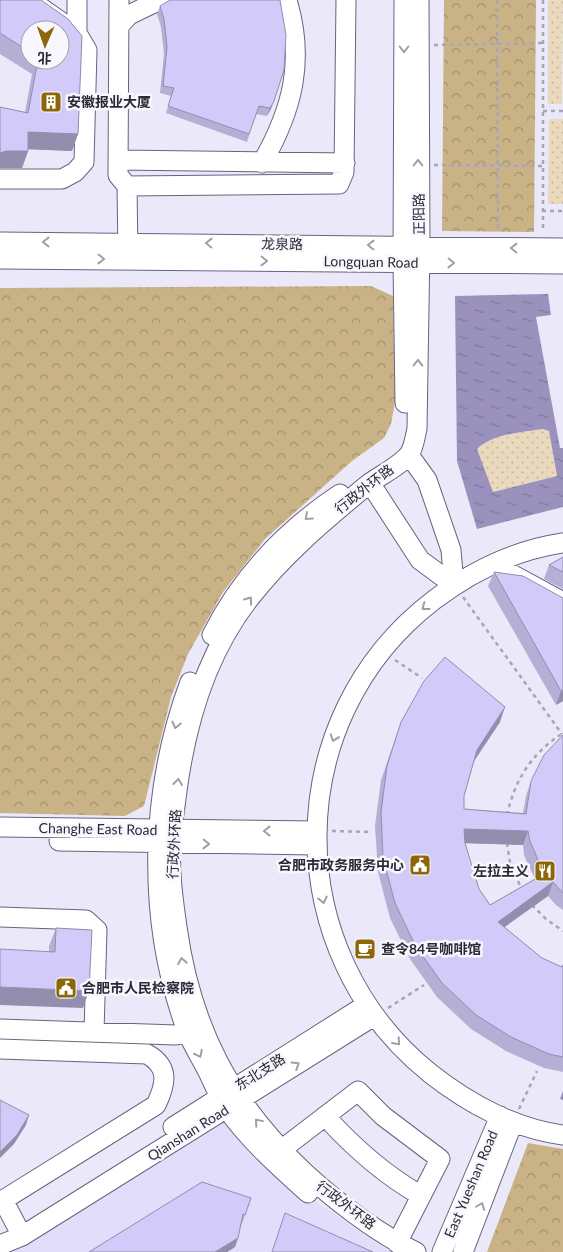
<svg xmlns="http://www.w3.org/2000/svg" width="563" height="1252" font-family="Lato,'Noto Sans SC',sans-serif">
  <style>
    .built { fill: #e2ddfb }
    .grass { fill: url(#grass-dots) }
    .forest { fill: url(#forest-crowns) }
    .water { fill: url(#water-ripples); fill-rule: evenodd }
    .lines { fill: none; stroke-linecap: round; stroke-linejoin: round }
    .minor-casing { stroke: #68637e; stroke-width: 21 }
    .path { stroke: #a8a5b5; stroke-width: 2.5; stroke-dasharray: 4 4; stroke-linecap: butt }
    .minor { stroke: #fff; stroke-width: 19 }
    .wall { fill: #b5aed5; fill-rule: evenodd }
    .shaded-wall { fill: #938dae }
    .building { fill: #d2caf8; stroke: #938dae; fill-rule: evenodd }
    .oneway { stroke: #a09fa4 }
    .labels { text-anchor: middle; stroke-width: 5; stroke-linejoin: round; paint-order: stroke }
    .poi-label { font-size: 14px; font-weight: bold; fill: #2b2935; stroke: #f8f7fd; text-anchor: start }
    .street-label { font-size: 14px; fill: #2b2935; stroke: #f8f7fd }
  </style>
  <defs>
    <pattern id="grass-dots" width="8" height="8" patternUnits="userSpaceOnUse" patternTransform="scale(1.25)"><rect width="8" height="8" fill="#ead9bd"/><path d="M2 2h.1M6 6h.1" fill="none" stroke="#c9baa3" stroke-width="1.8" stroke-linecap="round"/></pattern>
    <pattern id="forest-crowns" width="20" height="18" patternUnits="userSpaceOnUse" patternTransform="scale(1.25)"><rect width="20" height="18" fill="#cab287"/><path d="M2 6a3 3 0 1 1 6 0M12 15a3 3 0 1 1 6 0" fill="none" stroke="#a4916f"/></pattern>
    <pattern id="water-ripples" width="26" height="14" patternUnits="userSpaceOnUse" patternTransform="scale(1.25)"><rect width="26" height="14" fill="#9a92bd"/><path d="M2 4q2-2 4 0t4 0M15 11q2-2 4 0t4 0" fill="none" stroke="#7e779a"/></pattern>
  </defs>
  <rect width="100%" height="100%" fill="#ebe8fa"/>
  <path class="built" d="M 227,1109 L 270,1158 L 321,1205 L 390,1252 L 0,1252 Z"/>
  <path class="grass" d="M 548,0 L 563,0 L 562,104 L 548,104 Z
    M 549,119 L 563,119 L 563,204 L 548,204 Z
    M 543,429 L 549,431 L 557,476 L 493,492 L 476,449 C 492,434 522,432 543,429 Z"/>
  <path class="forest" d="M 444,0 L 536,0 L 534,232 L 442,231 Z
    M 371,286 L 393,296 L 395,402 L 391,424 L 384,438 L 352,461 L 265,539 L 223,592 L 188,654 L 171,697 L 144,806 L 125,816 L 0,813 L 0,288 Z
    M 528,1143 L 563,1149 L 563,1252 L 487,1252 Z"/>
  <path class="water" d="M 548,294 L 551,315 L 536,317 L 560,448 L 563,448 L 563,507 L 477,529 L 457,461 L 455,296 ZM 543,429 L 549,431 L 557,476 L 493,492 L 477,449 C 492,434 523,432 543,429 Z"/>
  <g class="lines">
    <g class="minor-casing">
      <path id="minor" d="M 119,0 L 118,175 L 127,186 L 339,184 L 344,172 L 346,0
        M 404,0 L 403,262 L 405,403
        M 119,26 L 129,15 L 160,0
        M 77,33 L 77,0
        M 118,160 L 345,163
        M 262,163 C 293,109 305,60 287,0
        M 0,179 L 62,179 L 75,172 L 84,162 L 87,50 L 77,33 L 30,0
        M 127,186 L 128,255
        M 0,242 L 563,248
        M 0,259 L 563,264
        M 370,483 L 420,560 L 454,585 L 451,550 L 427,480 L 409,455
        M 563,543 C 516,550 472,571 434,600 C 278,719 279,953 431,1074 C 468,1103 515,1129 563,1135
        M 493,564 L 563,602
        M 212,635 C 241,577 286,530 340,494
        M 190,682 C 149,792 146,921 187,1031 C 192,1044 200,1056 206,1068 C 213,1081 218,1096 227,1109 C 249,1140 279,1167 308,1193
        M 0,827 L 316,831
        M 59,841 L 316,845
        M 0,917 L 86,920 L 97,930 L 94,1032
        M 0,1029 L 176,1035 L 200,1028
        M 0,1049 L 147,1054 C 170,1067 166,1084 156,1105 L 0,1202
        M 325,1116 C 354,1148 383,1174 420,1195
        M 173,1127 L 366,1005
        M 281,1150 L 358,1091 L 383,1116 L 440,1159 L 397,1243
        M 3,1200 L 22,1236
        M 0,1245 L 22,1236 L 374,1016
        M 416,1252 C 375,1232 338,1203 305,1173 C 230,1103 191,1028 177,927 C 173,899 169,870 171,841 C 172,824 175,808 177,791 C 186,723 207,653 249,599 C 283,555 324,521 366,486 C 377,477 402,465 410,453 C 414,446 415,437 417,429 L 420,247 L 419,0
        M 442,1252 L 500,1116
        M 463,1252 L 513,1122"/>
    </g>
    <path class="path" d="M 497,0 L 498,231
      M 543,0 L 543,231
      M 434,45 L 543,43
      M 543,111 L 563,111
      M 434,165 L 543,166
      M 542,211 L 563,211
      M 463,597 L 562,734
      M 395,660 L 422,678
      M 507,815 C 515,779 532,753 563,733
      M 332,831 L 372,832
      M 507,843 L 510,863 L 522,890
      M 532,905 L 546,919 L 563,931
      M 388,1008 L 424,985
      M 519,1109 L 537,1071"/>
    <use href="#minor" class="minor"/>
  </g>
  <path class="wall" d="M 0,0 L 41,0 L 68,19 L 82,36 L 78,134 L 72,151 L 28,149 L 28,151 L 22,168 L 0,168 L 0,107 L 25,112 L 32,74 L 0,54 ZM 30,30 L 60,30 L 60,60 L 30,60 Z
    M 160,6 L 271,109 L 267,116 L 256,114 L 247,142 L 166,113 L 171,96 L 160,93 L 164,54 L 161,27 L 157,14 Z
    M 563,557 L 563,589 L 544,579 L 549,565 Z
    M 494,572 L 563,598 L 563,701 L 556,705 L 488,586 Z
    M 401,722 L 500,722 L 474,761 L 464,796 L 464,809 L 523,813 L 526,796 L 531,781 L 563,735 L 563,910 L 556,905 L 548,896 L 504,927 L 542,958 L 562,967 L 563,965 L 563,1072 L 544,1068 L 506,1051 L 471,1029 L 437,997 L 410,959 L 390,918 L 378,872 L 375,826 L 381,780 ZM 465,843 L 523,845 L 524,855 L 535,879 L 490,905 L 479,889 Z
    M 56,928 L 83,1008 L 49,951 L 49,946 Z
    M 251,1198 L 242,1224 L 241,1223 L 238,1238 L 235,1247 L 227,1252 L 89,1252 Z"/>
  <path class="shaded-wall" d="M 274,101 L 271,109 L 267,116 L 270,108 Z
    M 28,132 L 78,134 L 72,151 L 22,149 Z
    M 6,151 L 28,151 L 22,168 L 0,168 L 0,153 Z
    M 563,690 L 563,701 L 556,705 L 561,691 Z
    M 505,707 L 500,722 L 472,764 L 477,750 Z
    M 464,829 L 528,831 L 523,845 L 459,843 Z
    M 553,882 L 548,896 L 492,936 L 498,922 Z
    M 0,987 L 89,991 L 83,1008 L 0,1005 Z
    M 563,1091 L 563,1100 L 560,1099 Z
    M 29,1115 L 26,1125 L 14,1144 L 0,1158 L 0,1152 Z
    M 238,1238 L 235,1247 L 227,1252 L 215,1252 Z"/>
  <path class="building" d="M 0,0 L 41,0 L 68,19 L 82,36 L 78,134 L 28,132 L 28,151 L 6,151 L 0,153 L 0,107 L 28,113 L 38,60 L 60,60 L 60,30 L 30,30 L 30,52 L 0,33 Z
    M 170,0 L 280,0 L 286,35 L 284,70 L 274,101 L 270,108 L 259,106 L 249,134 L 168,106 L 174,88 L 163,86 L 167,47 L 164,19 L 160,6 Z
    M 563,557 L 563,572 L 549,565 Z
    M 494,572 L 523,576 L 563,598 L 563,690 L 561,691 Z
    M 445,657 L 505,707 L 477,750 L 464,796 L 464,809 L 526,814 L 531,781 L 544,755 L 563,735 L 563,893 L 553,882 L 498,922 L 542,958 L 562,967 L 563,965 L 563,1057 L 549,1054 L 511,1037 L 476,1015 L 442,983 L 415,945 L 395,903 L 383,858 L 381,812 L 387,766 L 401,722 L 424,681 ZM 464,829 L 528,831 L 530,841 L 544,874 L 490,905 L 479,889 L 465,843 Z
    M 56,928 L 92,930 L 89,991 L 0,987 L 0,949 L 55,952 Z
    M 0,1100 L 29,1115 L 17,1135 L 0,1152 Z
    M 202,1182 L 251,1198 L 245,1215 L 243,1214 L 238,1238 L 215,1252 L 89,1252 Z
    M 285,1213 L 373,1252 L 272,1252 Z"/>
  <defs><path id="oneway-chevron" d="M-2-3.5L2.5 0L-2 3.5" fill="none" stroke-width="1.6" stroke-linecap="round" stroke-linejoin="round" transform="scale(1.25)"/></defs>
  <g class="oneway">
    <use href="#oneway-chevron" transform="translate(404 49) rotate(90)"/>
    <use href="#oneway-chevron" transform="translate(418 163) rotate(-90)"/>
    <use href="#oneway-chevron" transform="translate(46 242) rotate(-180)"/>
    <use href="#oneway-chevron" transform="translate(209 243) rotate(-179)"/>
    <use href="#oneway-chevron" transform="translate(371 245) rotate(-179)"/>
    <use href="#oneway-chevron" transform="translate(514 248) rotate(-179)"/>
    <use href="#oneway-chevron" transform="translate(101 259) rotate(1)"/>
    <use href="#oneway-chevron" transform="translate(264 261) rotate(1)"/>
    <use href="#oneway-chevron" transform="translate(451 263) rotate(1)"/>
    <use href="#oneway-chevron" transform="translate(418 363) rotate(-89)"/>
    <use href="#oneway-chevron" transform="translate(308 517) rotate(138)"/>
    <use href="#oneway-chevron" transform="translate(249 600) rotate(-54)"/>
    <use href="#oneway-chevron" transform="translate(425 607) rotate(143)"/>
    <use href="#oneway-chevron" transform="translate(176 725) rotate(103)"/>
    <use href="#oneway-chevron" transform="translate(334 738) rotate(109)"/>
    <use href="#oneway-chevron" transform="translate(178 782) rotate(-83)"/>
    <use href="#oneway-chevron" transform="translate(267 831) rotate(-180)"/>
    <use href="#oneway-chevron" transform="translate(206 844) rotate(1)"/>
    <use href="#oneway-chevron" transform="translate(323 900) rotate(78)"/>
    <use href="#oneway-chevron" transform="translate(182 961) rotate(-100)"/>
    <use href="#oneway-chevron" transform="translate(397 1042) rotate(49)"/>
    <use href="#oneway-chevron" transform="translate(199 1054) rotate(63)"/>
    <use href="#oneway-chevron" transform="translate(296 1065) rotate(-32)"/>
    <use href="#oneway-chevron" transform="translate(258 1122) rotate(-130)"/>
    <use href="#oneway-chevron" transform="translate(481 1206) rotate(-69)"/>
  </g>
  <defs>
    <g id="building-square" transform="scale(1.125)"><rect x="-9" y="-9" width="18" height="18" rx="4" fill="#8d6609" stroke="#f8f7fd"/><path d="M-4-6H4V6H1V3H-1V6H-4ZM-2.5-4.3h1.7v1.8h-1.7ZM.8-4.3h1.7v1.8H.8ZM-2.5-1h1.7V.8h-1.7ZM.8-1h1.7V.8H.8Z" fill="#fff"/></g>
    <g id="civic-square" transform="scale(1.125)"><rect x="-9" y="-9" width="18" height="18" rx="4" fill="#8d6609" stroke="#f8f7fd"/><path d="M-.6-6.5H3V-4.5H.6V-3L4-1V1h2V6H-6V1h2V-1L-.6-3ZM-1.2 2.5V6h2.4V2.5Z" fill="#fff"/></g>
    <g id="restaurant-square" transform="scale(1.125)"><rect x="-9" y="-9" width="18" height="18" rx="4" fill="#8d6609" stroke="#f8f7fd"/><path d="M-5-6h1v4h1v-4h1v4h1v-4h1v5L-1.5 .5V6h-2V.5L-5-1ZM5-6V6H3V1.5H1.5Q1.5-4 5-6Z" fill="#fff"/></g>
    <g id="cafe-square" transform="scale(1.125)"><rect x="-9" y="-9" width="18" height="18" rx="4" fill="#8d6609" stroke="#f8f7fd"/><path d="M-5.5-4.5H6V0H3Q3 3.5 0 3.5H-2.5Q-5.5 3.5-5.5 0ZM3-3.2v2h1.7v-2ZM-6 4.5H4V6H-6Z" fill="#fff"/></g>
  </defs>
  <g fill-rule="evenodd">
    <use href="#building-square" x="51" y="102"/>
    <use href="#civic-square" x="420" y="865"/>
    <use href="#restaurant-square" x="545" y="871"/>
    <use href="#cafe-square" x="365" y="949"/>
    <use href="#civic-square" x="66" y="988"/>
  </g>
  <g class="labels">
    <g class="poi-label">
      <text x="67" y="107">安徽报业大厦</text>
      <text x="404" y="870" text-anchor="end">合肥市政务服务中心</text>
      <text x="529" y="876" text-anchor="end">左拉主义</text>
      <text x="381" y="954">查令84号咖啡馆</text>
      <text x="82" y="993">合肥市人民检察院</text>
    </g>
    <g class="street-label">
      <text transform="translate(419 214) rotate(-91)" y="5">正阳路</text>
      <text transform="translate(282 244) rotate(1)" y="5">龙泉路</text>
      <text transform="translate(371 262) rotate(1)" y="5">Longquan Road</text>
      <text transform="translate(364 489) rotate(-38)" y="5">行政外环路</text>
      <text transform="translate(98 829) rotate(1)" y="5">Changhe East Road</text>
      <text transform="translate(174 844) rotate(-87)" y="5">行政外环路</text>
      <text transform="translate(260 1072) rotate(-32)" y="5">东北支路</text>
      <text transform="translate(188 1133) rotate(-32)" y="5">Qianshan Road</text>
      <text transform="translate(471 1184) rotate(-67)" y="5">East Yueshan Road</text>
      <text transform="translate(346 1205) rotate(37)" y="5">行政外环路</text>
    </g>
  </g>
  <g transform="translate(45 45) rotate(182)"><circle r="24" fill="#f8f7fd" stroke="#a6a5ad"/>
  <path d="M0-4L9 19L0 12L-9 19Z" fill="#8d6609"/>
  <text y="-8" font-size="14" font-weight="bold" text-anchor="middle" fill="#2b2935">北</text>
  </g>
</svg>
